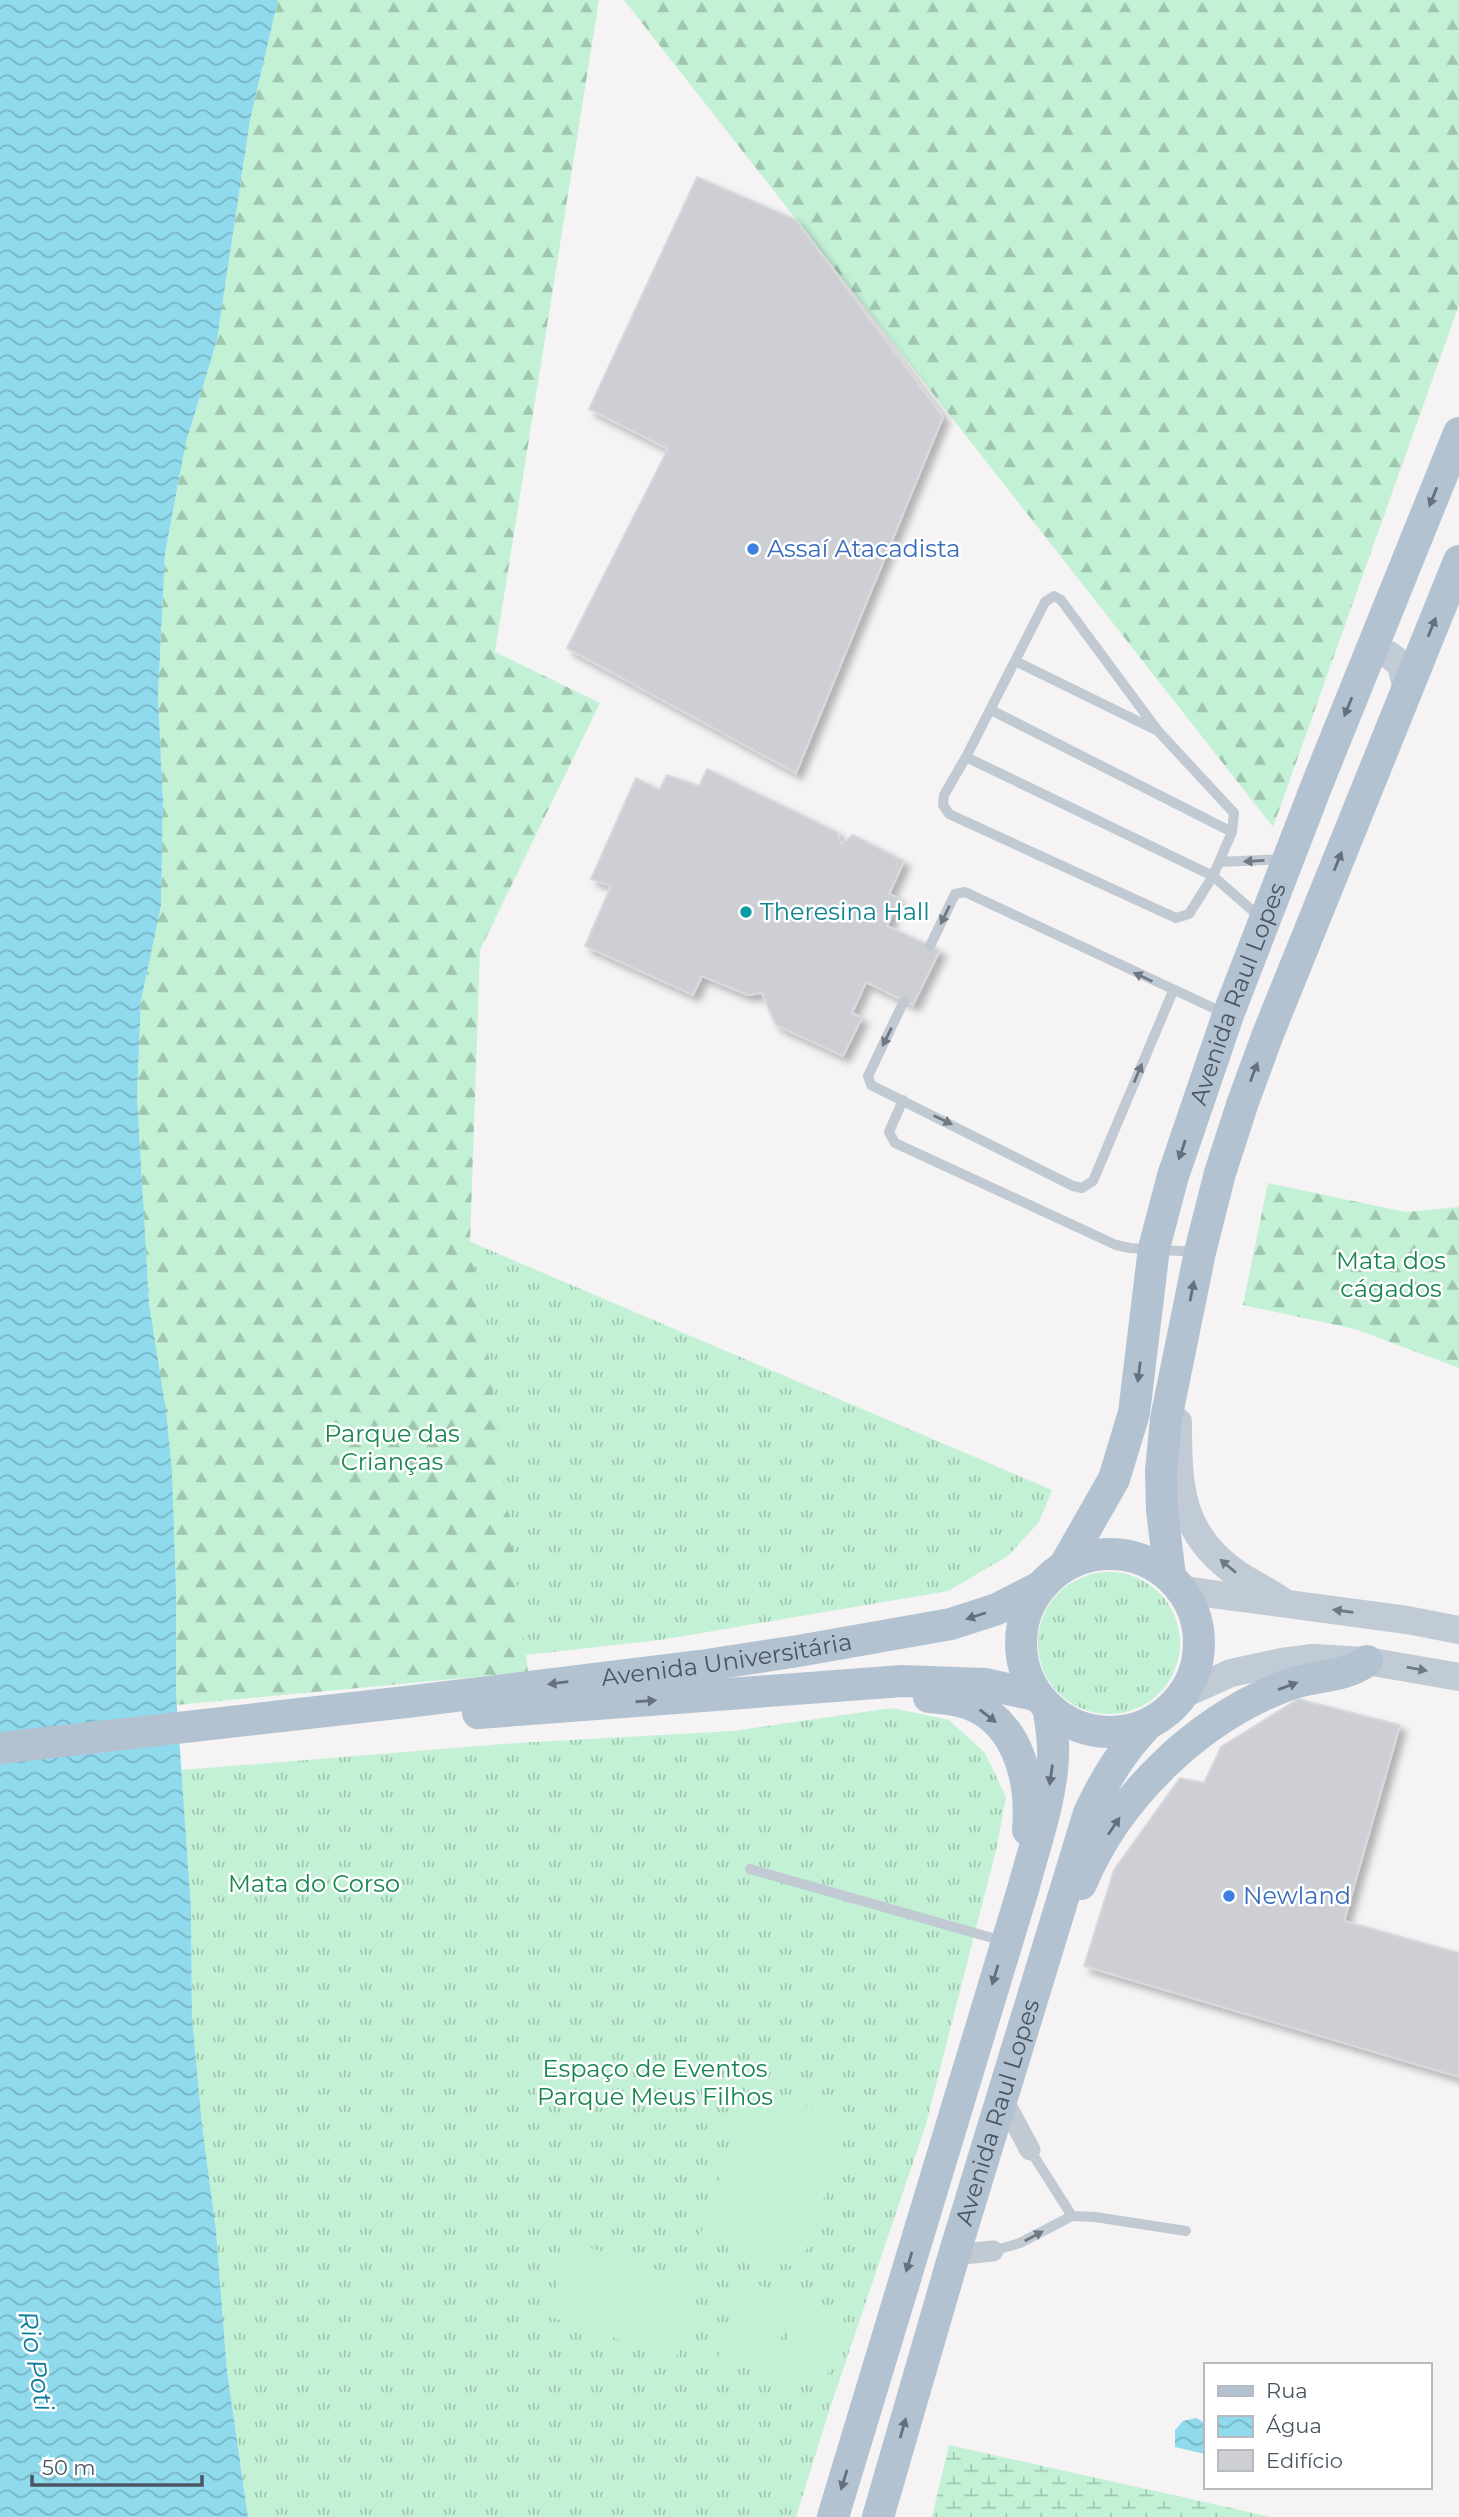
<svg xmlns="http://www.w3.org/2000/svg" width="1459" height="2517" font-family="Montserrat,sans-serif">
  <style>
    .grass { fill: url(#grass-tufts) }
    .forest { fill: url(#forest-firs) }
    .wetland { fill: url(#wetland-marsh) }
    .pitch { fill: #c3f1d5 }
    .water { fill: url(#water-waves) }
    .building { fill: #cdcfd5; stroke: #d7d9de; stroke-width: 2; filter: url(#shadow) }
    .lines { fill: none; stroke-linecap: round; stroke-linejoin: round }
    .lane { stroke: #c1cad2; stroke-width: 10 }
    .street { stroke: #c1cad2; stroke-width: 21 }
    .secondary { stroke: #c1cbd6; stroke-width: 28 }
    .primary { stroke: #b3c2d1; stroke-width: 32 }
    .oneway { fill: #64717d }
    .oneway2 { fill: #6e7983 }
    .oneway3 { fill: #6e7984 }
    .shop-dot { fill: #3f7fe0; stroke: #fff; stroke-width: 2.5 }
    .culture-dot { fill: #0f9aa8; stroke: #fff; stroke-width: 2.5 }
    .labels { text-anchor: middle; stroke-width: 5; stroke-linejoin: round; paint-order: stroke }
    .shop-label { font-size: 24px; fill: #366cbe; stroke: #fff; text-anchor: start }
    .culture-label { font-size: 24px; fill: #0d838f; stroke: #fff; text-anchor: start }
    .street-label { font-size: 24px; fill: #4a5661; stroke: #fff }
    .park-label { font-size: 24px; fill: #17864f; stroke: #fff }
    .water-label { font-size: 26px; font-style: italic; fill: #0c7c9b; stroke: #fff }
  </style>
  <defs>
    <pattern id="grass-tufts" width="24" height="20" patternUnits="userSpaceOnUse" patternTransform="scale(1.75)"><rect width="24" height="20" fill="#c3f1d5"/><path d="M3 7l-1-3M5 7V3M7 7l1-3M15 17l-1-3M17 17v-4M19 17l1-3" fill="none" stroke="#a0c6b0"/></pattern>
    <pattern id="forest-firs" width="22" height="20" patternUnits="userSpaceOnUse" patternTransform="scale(1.75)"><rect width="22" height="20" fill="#c3f1d5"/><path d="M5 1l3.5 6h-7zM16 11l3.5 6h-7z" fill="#a0c6b0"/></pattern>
    <pattern id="wetland-marsh" width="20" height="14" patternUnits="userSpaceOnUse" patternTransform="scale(1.75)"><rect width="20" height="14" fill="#c3f1d5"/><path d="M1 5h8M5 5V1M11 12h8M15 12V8" fill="none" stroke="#a0c6b0"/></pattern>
    <pattern id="water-waves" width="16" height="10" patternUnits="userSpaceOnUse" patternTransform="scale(1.75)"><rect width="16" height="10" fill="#90daee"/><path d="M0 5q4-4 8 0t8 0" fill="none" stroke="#78b4c4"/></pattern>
    <filter id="shadow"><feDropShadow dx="6" dy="6" stdDeviation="3.5" flood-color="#0004"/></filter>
  </defs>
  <rect width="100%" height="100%" fill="#f5f3f3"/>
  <path class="grass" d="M 142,1199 L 398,1211 L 1052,1490 L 1039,1522 L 1008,1556 L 948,1591 L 660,1640 L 176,1694 L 176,1591 L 149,1304 Z
    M1038 1643a71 71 0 1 1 142 0a71 71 0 1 1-142 0Z
    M 892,1708 L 949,1720 L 985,1753 L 1006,1797 L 997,1846 L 926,2124 L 830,2408 L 796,2517 L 248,2517 L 227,2371 L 216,2230 L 202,2125 L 192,2017 L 191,1908 L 181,1770 L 517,1743 L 733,1731 Z"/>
  <path class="forest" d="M 278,0 L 599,0 L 495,652 L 600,703 L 480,950 L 470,1242 L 483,1312 L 528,1672 L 176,1705 L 166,1411 L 149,1304 L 137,1095 L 141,1001 L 161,906 L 163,800 L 158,696 L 165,553 L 186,441 L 217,340 L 250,120 Z
    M 624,0 L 1459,0 L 1459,305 L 1273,827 Z
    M 1268,1183 L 1405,1212 L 1459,1207 L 1459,1368 L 1355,1329 L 1243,1305 Z"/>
  <path class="wetland" d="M 949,2445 L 1271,2517 L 932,2517 Z"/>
  <path class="pitch" d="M 750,2087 L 850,2120 L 800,2269 L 700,2236 Z
    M 572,2242 L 700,2284 L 676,2358 L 548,2316 Z
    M 741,2280 L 794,2296 L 770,2374 L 718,2358 Z
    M 799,2300 L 845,2314 L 823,2390 L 776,2375 Z"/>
  <path class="water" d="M 0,0 L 278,0 L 250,120 L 217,340 L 186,442 L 165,553 L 158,696 L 163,800 L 161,906 L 141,1001 L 137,1095 L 149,1304 L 166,1411 L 172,1472 L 176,1591 L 176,1694 L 191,1908 L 192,2017 L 202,2125 L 216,2230 L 227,2371 L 248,2517 L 0,2517 Z
    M 1196,2418 L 1205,2423 L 1205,2454 L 1175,2447 L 1175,2430 L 1183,2421 Z"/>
  <path class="building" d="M 697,177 L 796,220 L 943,417 L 796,773 L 567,648 L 668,449 L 589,409 Z
    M 707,769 L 837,832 L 841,844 L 853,835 L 904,861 L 889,894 L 899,898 L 887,926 L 940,950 L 913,1005 L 866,982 L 852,1013 L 862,1018 L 843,1056 L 776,1025 L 762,993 L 748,995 L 702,976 L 693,995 L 585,946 L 611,886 L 591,879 L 636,778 L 659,790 L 667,775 L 699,786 Z
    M 1298,1699 L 1400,1725 L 1344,1921 L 1459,1953 L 1459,2077 L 1084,1966 L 1114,1870 L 1180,1778 L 1204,1783 L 1221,1747 Z"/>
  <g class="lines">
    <path class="lane" d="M 1054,596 L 1061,600 L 1158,731 L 1234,813 L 1232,832 L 1213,876 L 966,757 L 1045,602 Z
      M 1015,661 L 1156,730
      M 991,710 L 1232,832
      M 966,757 L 944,795 L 943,805 L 949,814 L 1176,918 L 1189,914 L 1213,876 L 1262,919
      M 1219,862 L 1286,859
      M 930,946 L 955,894 L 965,892 L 1224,1013
      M 904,1001 L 868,1076 L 871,1085 L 1073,1186 L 1082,1188 L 1093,1181 L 1173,991
      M 903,1100 L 889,1132 L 895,1143 L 1116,1245 L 1130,1248 L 1197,1252
      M 750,1869 L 1003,1941
      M 1030,2150 L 1072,2216
      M 993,2251 L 1020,2243 L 1072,2216 L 1095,2217 L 1186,2231"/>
    <path class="street" d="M 1002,2098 L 1030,2150
      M 954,2255 L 993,2251"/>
    <path class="secondary" d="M 1372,649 L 1389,655 L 1401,664 L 1407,691
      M 1178,1422 C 1178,1486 1179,1535 1239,1575 C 1254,1585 1270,1592 1285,1603
      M 1182,1590 L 1407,1620 L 1459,1630
      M 1184,1694 L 1231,1673 L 1282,1662 L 1313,1658 L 1367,1661 L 1459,1677"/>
    <g class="primary">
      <circle cx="1110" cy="1643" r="89"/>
      <path id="s1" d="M 1065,1565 L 1114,1479 L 1134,1413 L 1154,1248 L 1173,1176 L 1228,1015 L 1318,782 L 1459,433"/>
      <path d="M 1170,1576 L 1162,1510 L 1161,1471 L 1166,1419 L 1200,1252 L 1220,1173 L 1243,1102 L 1268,1034 L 1459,561"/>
      <path d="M 929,1697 C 944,1699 958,1699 972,1705 C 1020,1725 1032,1784 1028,1830"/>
      <path d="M 478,1713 L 902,1681 L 985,1684 L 1035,1695"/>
      <path id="s2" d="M 0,1748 L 406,1702 L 700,1666 L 798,1651 L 951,1624 L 997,1609 L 1038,1588"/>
      <path d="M 1081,1884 C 1117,1797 1197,1720 1285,1686 C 1312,1675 1342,1679 1367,1661"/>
      <path d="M 833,2517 L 1024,1886 C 1035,1844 1051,1801 1053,1757 C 1054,1740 1051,1724 1048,1707"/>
      <path id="s3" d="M 878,2517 L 954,2255 L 1089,1813 C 1105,1779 1122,1751 1148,1724"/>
    </g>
  </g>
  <defs><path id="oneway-solid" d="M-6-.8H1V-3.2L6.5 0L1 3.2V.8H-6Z" transform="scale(1.75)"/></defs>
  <g class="oneway">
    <use href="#oneway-solid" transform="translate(1433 497) rotate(112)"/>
    <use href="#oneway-solid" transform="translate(1432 627) rotate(-68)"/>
    <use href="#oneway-solid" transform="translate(1348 707) rotate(112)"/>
    <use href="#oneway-solid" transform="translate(1338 861) rotate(-68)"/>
    <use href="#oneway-solid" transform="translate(1254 1072) rotate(-69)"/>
    <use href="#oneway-solid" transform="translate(1182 1150) rotate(109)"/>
    <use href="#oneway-solid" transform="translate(1192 1291) rotate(-79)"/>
    <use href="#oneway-solid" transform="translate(1139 1372) rotate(97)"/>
    <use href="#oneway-solid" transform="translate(976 1616) rotate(162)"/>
    <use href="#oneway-solid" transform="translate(558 1683) rotate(173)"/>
    <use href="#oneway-solid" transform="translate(1288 1686) rotate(-20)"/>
    <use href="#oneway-solid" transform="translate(646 1701) rotate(-4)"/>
    <use href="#oneway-solid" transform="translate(988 1716) rotate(38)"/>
    <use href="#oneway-solid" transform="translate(1051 1775) rotate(98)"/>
    <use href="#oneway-solid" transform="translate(1114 1826) rotate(-56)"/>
    <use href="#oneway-solid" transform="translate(995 1975) rotate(107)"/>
    <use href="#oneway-solid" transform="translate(909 2262) rotate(106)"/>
    <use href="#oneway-solid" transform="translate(903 2428) rotate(-74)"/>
    <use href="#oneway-solid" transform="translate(844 2480) rotate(107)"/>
  </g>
  <g class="oneway2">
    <use href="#oneway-solid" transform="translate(1254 861) rotate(177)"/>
    <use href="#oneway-solid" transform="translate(945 915) rotate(116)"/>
    <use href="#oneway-solid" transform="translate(1143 977) rotate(-155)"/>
    <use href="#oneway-solid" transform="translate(887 1037) rotate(116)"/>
    <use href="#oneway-solid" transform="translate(1138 1073) rotate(-67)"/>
    <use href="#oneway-solid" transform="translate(943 1120) rotate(26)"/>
    <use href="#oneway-solid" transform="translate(1034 2236) rotate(-28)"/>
  </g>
  <g class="oneway3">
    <use href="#oneway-solid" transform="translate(1228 1566) rotate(-140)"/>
    <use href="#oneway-solid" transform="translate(1343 1611) rotate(-172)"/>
    <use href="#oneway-solid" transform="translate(1417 1669) rotate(10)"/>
  </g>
  <g class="shop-dot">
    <circle cx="753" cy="549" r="7"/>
    <circle cx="1229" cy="1896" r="7"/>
  </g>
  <circle class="culture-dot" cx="746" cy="912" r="7"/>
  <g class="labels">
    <g class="shop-label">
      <text x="767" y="557">Assaí Atacadista</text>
      <text x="1243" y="1904">Newland</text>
    </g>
    <g class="culture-label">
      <text x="760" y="920">Theresina Hall</text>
    </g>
    <g class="street-label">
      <text dy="8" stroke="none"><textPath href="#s1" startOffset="602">Avenida Raul Lopes</textPath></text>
      <text dy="8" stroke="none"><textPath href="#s2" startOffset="732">Avenida Universitária</textPath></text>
      <text dy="8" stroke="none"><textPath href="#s3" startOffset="422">Avenida Raul Lopes</textPath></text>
    </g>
    <g class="park-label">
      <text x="1391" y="1269">Mata dos<tspan x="1391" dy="28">cágados</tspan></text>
      <text x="392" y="1442">Parque das<tspan x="392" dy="28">Crianças</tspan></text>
      <text x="314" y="1892">Mata do Corso</text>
      <text x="655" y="2077">Espaço de Eventos<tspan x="655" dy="28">Parque Meus Filhos</tspan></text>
    </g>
    <g class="water-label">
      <text transform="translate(36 2361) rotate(80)" y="9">Rio Poti</text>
    </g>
  </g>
  <rect x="1204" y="2363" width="228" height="126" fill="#ffffff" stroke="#b7bbc0" stroke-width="2"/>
  <rect x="1218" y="2386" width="35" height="10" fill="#b3c2d1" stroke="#b7bbc0" stroke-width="2"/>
  <text x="1266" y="2398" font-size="21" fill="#4a5661">Rua</text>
  <rect x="1218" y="2416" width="35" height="21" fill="url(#water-waves)" stroke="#b7bbc0" stroke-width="2"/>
  <text x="1266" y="2433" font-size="21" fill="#4a5661">Água</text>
  <rect x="1218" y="2450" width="35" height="21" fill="#cdcfd5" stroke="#b7bbc0" stroke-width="2"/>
  <text x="1266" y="2468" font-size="21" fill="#4a5661">Edifício</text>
  <path d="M32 2475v10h170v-10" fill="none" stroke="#4a5661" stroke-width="3.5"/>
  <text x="42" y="2475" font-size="21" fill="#4a5661" stroke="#ffffff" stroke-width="5" paint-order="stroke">50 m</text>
</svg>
